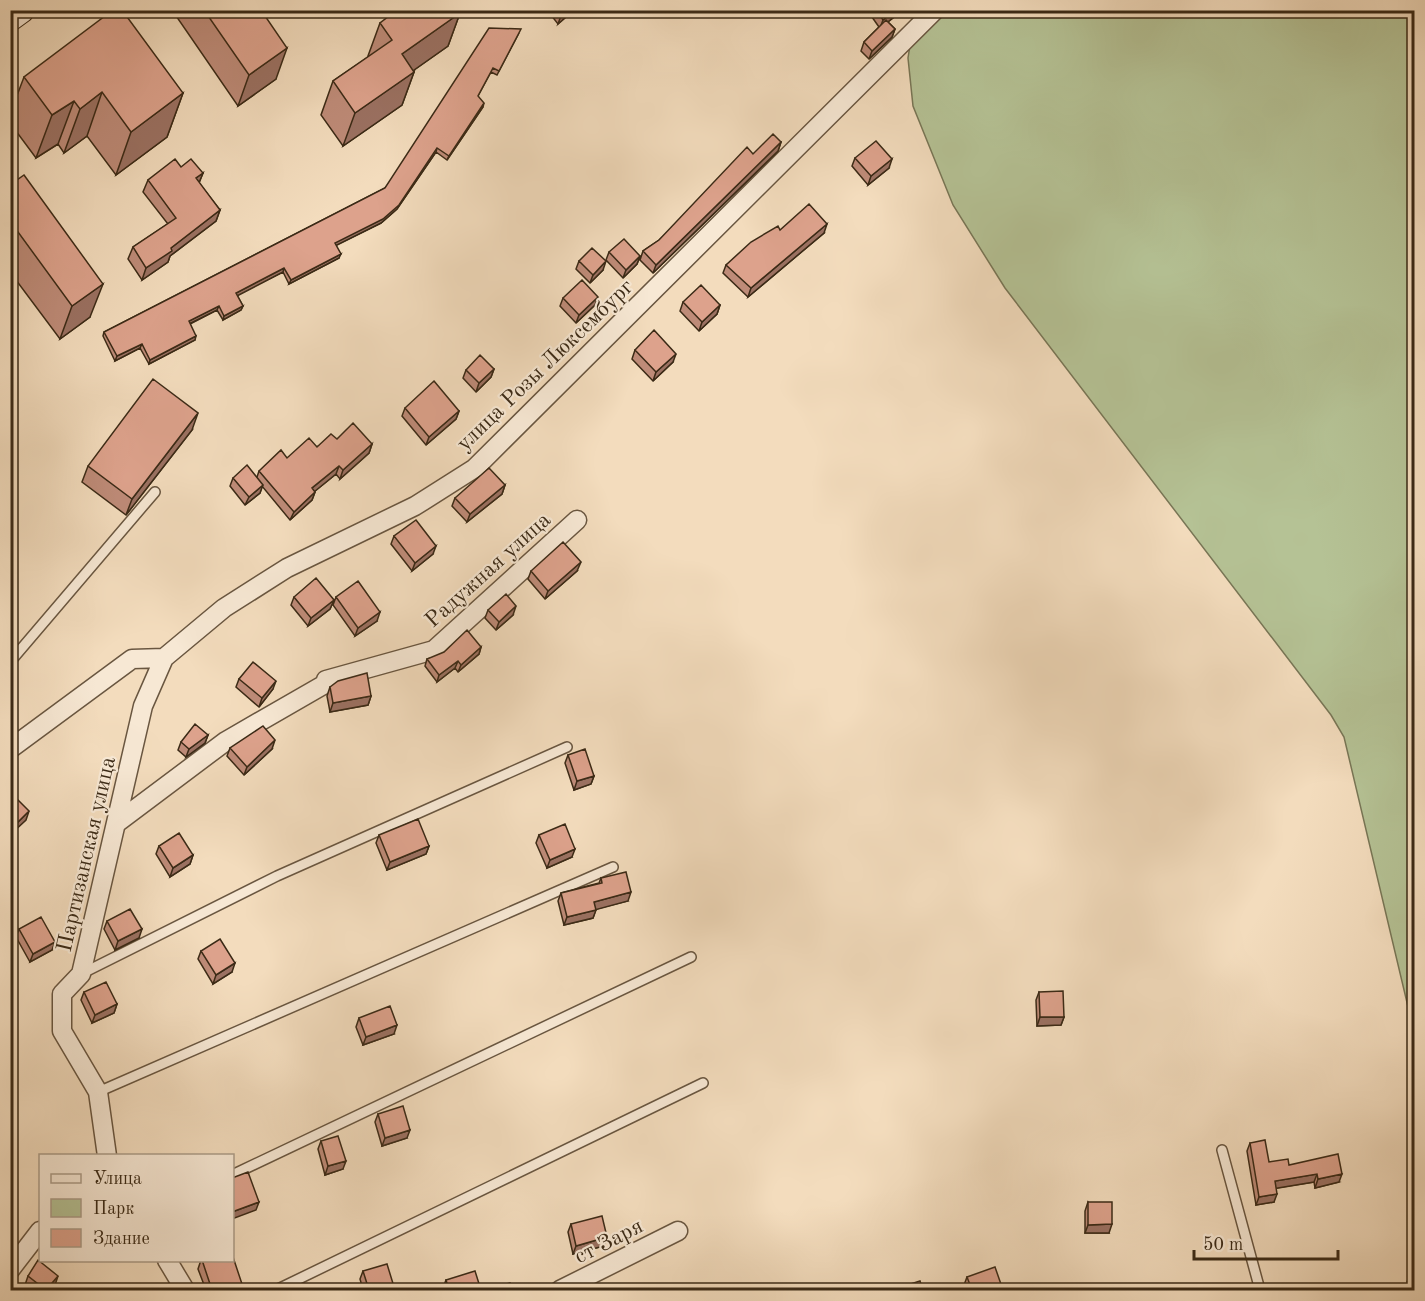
<svg xmlns="http://www.w3.org/2000/svg" width="1425" height="1301" font-family="'Old Standard TT',serif">
  <style>
    .green { fill: #b5c295; stroke: #787656; stroke-width: 1.5 }
    .lines { fill: none; stroke-linecap: round; stroke-linejoin: round }
    .lane-casing { stroke: #695640; stroke-width: 12 }
    .street-casing { stroke: #695640; stroke-width: 21 }
    .secondary-casing { stroke: #3b2a16; stroke-width: 28 }
    .lane { stroke: #f7e8d4; stroke-width: 9 }
    .street { stroke: #f7e8d4; stroke-width: 18 }
    .secondary { stroke: #f7e8d4; stroke-width: 26 }
    .wall { fill: #be8b78; stroke: #3b2a16; stroke-width: 1.5 }
    .shaded-wall { fill: #9b7162; stroke: #3b2a16; stroke-width: 1.5 }
    .building { fill: #dda28c; stroke: #3b2a16; stroke-width: 1.5 }
    .labels { text-anchor: middle; stroke-width: 4.5; stroke-linejoin: round; paint-order: stroke }
    .street-label { font-size: 22px; fill: #3b2a16; stroke: #f7e8d4 }
  </style>
  <rect width="100%" height="100%" fill="#f3dcbd"/>
  <filter id="stains"><feTurbulence type="fractalNoise" baseFrequency=".00333" numOctaves="4"/><feColorMatrix values="0 0 0 0 .2 0 0 0 0 .09 0 0 0 0 .02 0 0 0 .5 -.17"/></filter>
  <radialGradient id="worn" r=".72"><stop offset=".6" stop-color="#630" stop-opacity="0"/><stop offset="1" stop-color="#630" stop-opacity=".3"/></radialGradient>
  <path class="green" d="M 925,10 L 1414,11 L 1414,1032 L 1344,737 L 1331,715 L 1005,288 L 953,205 L 913,106 L 908,58 L 912,33 Z"/>
  <g class="lines">
    <g class="lane-casing">
      <path id="lane" d="M 10,662 L 155,492
        M 81,974 L 277,876 L 567,747
        M 98,1092 L 613,867
        M 1222,1150 L 1260,1290
        M 232,1175 L 691,957
        M 276,1290 L 703,1083"/>
    </g>
    <g class="street-casing">
      <path id="street" d="M 10,749 L 132,659 L 164,658 L 224,608 L 287,568 L 415,506 L 475,468 L 935,10
        M 118,822 L 226,741 L 325,684 L 326,680 L 434,650 L 577,520
        M 107,1156 L 98,1092 L 62,1031 L 62,994 L 81,974 L 143,706 L 164,658
        M 167,1260 L 185,1290
        M 10,1270 L 40,1231
        M 560,1290 L 678,1231"/>
    </g>
    <g class="secondary-casing">
      <path id="secondary" d="M 10,18 L 21,10"/>
    </g>
    <use href="#lane" class="lane"/>
    <use href="#street" class="street"/>
    <use href="#secondary" class="secondary"/>
  </g>
  <path class="wall" d="M 172,10 L 261,10 L 276,79 L 238,106 Z
    M 547,10 L 574,10 L 558,24 Z
    M 867,10 L 903,10 L 888,22 L 895,29 L 892,37 L 869,59 L 861,51 L 864,42 L 879,27 Z
    M 460,13 L 448,46 L 414,70 L 414,72 L 402,105 L 343,146 L 321,115 L 333,81 L 368,57 L 368,56 L 380,23 Z
    M 519,33 L 497,75 L 491,72 L 478,96 L 483,107 L 447,160 L 436,152 L 397,209 L 381,223 L 336,245 L 339,258 L 289,284 L 283,272 L 237,295 L 243,306 L 241,310 L 223,320 L 217,310 L 190,324 L 195,340 L 149,364 L 140,348 L 115,361 L 103,336 L 104,332 L 385,188 Z
    M 24,77 L 183,93 L 167,137 L 116,175 L 87,136 L 64,153 L 58,144 L 36,158 L 10,123 L 10,114 Z
    M 781,142 L 778,151 L 653,273 L 640,260 L 643,251 L 659,240 L 753,154 Z
    M 855,158 L 889,168 L 868,185 L 852,166 Z
    M 181,167 L 203,173 L 199,183 L 220,210 L 216,221 L 170,256 L 168,262 L 142,280 L 128,259 L 133,247 L 168,224 L 143,192 L 148,180 Z
    M 10,185 L 90,317 L 60,339 L 10,272 Z
    M 780,230 L 824,233 L 748,297 L 723,273 L 726,265 Z
    M 609,252 L 640,256 L 637,264 L 623,278 L 606,260 Z
    M 579,261 L 603,270 L 590,283 L 576,269 Z
    M 563,298 L 595,305 L 576,323 L 560,306 Z
    M 683,302 L 720,305 L 717,314 L 699,331 L 680,311 Z
    M 635,350 L 673,362 L 653,381 L 632,359 Z
    M 494,369 L 491,377 L 476,392 L 463,378 L 466,370 Z
    M 405,408 L 459,411 L 456,419 L 426,445 L 402,416 Z
    M 192,430 L 126,515 L 82,482 L 88,466 Z
    M 337,439 L 372,444 L 369,453 L 340,479 L 336,474 L 315,491 L 315,492 L 312,500 L 290,520 L 262,486 L 260,493 L 245,505 L 230,486 L 233,478 L 257,477 L 259,471 L 287,458 Z
    M 505,485 L 502,494 L 467,522 L 452,506 L 455,498 Z
    M 394,536 L 433,554 L 412,571 L 391,544 Z
    M 531,571 L 577,571 L 545,599 L 528,579 Z
    M 294,597 L 334,600 L 330,609 L 308,626 L 291,605 Z
    M 336,597 L 377,621 L 355,636 L 333,605 Z
    M 488,610 L 513,615 L 496,630 L 485,618 Z
    M 481,647 L 479,654 L 458,672 L 455,668 L 437,682 L 425,666 L 427,659 Z
    M 239,679 L 273,689 L 259,707 L 236,687 Z
    M 330,687 L 371,696 L 368,705 L 330,712 L 327,696 Z
    M 208,735 L 205,743 L 186,757 L 178,750 L 181,742 Z
    M 230,748 L 272,749 L 244,775 L 227,756 Z
    M 568,755 L 594,776 L 591,784 L 574,790 L 565,763 Z
    M 379,835 L 429,846 L 426,854 L 387,870 L 376,843 Z
    M 539,835 L 572,857 L 547,868 L 536,843 Z
    M 159,846 L 193,855 L 190,864 L 170,877 L 156,854 Z
    M 601,878 L 628,901 L 596,909 L 593,918 L 564,925 L 558,901 L 561,893 L 599,883 Z
    M 107,921 L 139,938 L 115,950 L 104,929 Z
    M 19,929 L 52,950 L 30,962 L 16,937 Z
    M 201,951 L 232,972 L 213,984 L 198,959 Z
    M 84,992 L 117,1004 L 114,1013 L 92,1023 L 81,1000 Z
    M 1039,992 L 1064,1017 L 1061,1025 L 1037,1026 L 1036,1000 Z
    M 359,1018 L 394,1034 L 363,1045 L 356,1027 Z
    M 378,1114 L 407,1138 L 382,1146 L 375,1122 Z
    M 321,1141 L 343,1169 L 325,1175 L 318,1149 Z
    M 1250,1143 L 1269,1162 L 1289,1165 L 1339,1182 L 1315,1188 L 1314,1182 L 1276,1188 L 1274,1202 L 1256,1205 L 1247,1151 Z
    M 1088,1202 L 1109,1233 L 1085,1233 L 1085,1211 Z
    M 571,1224 L 607,1237 L 604,1246 L 573,1254 L 568,1232 Z
    M 201,1260 L 244,1290 L 206,1290 L 198,1269 Z
    M 1414,1268 L 1414,1290 L 1409,1290 L 1407,1282 L 1412,1269 Z
    M 363,1271 L 395,1290 L 363,1290 L 360,1279 Z
    M 28,1276 L 55,1285 L 50,1290 L 32,1290 L 25,1285 Z
    M 967,1277 L 1003,1290 L 966,1290 L 964,1285 Z
    M 446,1280 L 481,1290 L 444,1290 L 443,1288 Z"/>
  <path class="shaded-wall" d="M 563,10 L 574,10 L 558,24 Z
    M 895,10 L 903,10 L 880,28 L 883,20 Z
    M 460,13 L 448,46 L 390,87 L 402,54 Z
    M 895,29 L 892,37 L 869,59 L 872,51 Z
    M 287,48 L 276,79 L 238,106 L 249,75 Z
    M 414,72 L 402,105 L 343,146 L 355,113 Z
    M 102,92 L 87,136 L 64,153 L 80,109 Z
    M 183,93 L 167,137 L 116,175 L 131,132 Z
    M 74,101 L 58,144 L 36,158 L 52,115 Z
    M 484,103 L 483,107 L 447,160 L 449,156 Z
    M 781,142 L 778,151 L 653,273 L 656,265 Z
    M 437,148 L 436,152 L 397,209 L 381,223 L 333,247 L 335,243 Z
    M 892,159 L 889,168 L 868,185 L 871,176 Z
    M 203,173 L 198,185 L 196,178 Z
    M 220,210 L 216,221 L 170,256 L 168,262 L 142,280 L 146,268 L 171,248 Z
    M 827,224 L 824,233 L 748,297 L 751,288 Z
    M 341,254 L 339,258 L 289,284 L 291,280 Z
    M 640,256 L 637,264 L 623,278 L 626,270 Z
    M 606,261 L 603,270 L 590,283 L 593,275 Z
    M 284,268 L 283,272 L 235,297 L 236,293 Z
    M 103,284 L 90,317 L 60,339 L 72,306 Z
    M 598,297 L 595,305 L 576,323 L 579,315 Z
    M 720,305 L 717,314 L 699,331 L 702,322 Z
    M 219,306 L 217,310 L 187,325 L 189,321 Z
    M 243,306 L 241,310 L 223,320 L 224,316 Z
    M 196,336 L 195,340 L 149,364 L 150,360 Z
    M 142,344 L 140,348 L 115,361 L 117,356 Z
    M 676,354 L 673,362 L 653,381 L 656,372 Z
    M 494,369 L 491,377 L 476,392 L 479,383 Z
    M 459,411 L 456,419 L 426,445 L 429,437 Z
    M 198,413 L 192,430 L 126,515 L 132,499 Z
    M 372,444 L 369,453 L 340,479 L 343,470 Z
    M 339,466 L 336,474 L 309,496 L 312,488 Z
    M 263,485 L 260,493 L 245,505 L 249,497 Z
    M 505,485 L 502,494 L 467,522 L 470,514 Z
    M 315,492 L 312,500 L 290,520 L 294,512 Z
    M 436,546 L 433,554 L 412,571 L 415,563 Z
    M 581,562 L 577,571 L 545,599 L 548,591 Z
    M 334,600 L 330,609 L 308,626 L 311,618 Z
    M 516,606 L 513,615 L 496,630 L 499,622 Z
    M 380,612 L 377,621 L 355,636 L 358,628 Z
    M 481,647 L 479,654 L 458,672 L 461,665 Z
    M 458,661 L 455,668 L 437,682 L 439,675 Z
    M 276,681 L 273,689 L 259,707 L 262,698 Z
    M 371,696 L 368,705 L 330,712 L 333,703 Z
    M 208,735 L 205,743 L 186,757 L 189,749 Z
    M 275,740 L 272,749 L 244,775 L 247,767 Z
    M 594,776 L 591,784 L 574,790 L 577,781 Z
    M 29,811 L 26,820 L 10,835 L 11,829 Z
    M 429,846 L 426,854 L 387,870 L 390,862 Z
    M 575,849 L 572,857 L 547,868 L 550,860 Z
    M 193,855 L 190,864 L 170,877 L 173,868 Z
    M 631,892 L 628,901 L 591,911 L 594,902 Z
    M 596,910 L 593,918 L 564,925 L 567,917 Z
    M 142,929 L 139,938 L 115,950 L 118,941 Z
    M 55,942 L 52,950 L 30,962 L 33,954 Z
    M 235,963 L 232,972 L 213,984 L 216,975 Z
    M 117,1004 L 114,1013 L 92,1023 L 95,1015 Z
    M 1040,1017 L 1064,1017 L 1061,1025 L 1037,1026 Z
    M 397,1025 L 394,1034 L 363,1045 L 366,1037 Z
    M 410,1130 L 407,1138 L 382,1146 L 385,1138 Z
    M 346,1161 L 343,1169 L 325,1175 L 328,1166 Z
    M 1317,1174 L 1314,1182 L 1272,1189 L 1275,1181 Z
    M 1342,1174 L 1339,1182 L 1315,1188 L 1318,1179 Z
    M 1277,1194 L 1274,1202 L 1256,1205 L 1259,1197 Z
    M 259,1202 L 256,1210 L 232,1219 L 232,1212 Z
    M 1112,1224 L 1109,1233 L 1085,1233 L 1088,1225 Z
    M 607,1237 L 604,1246 L 573,1254 L 576,1246 Z
    M 58,1276 L 55,1285 L 50,1290 L 46,1290 Z"/>
  <path class="building" d="M 113,10 L 122,10 L 183,93 L 131,132 L 102,92 L 80,109 L 74,101 L 52,115 L 24,77 Z
    M 204,10 L 261,10 L 287,48 L 249,75 Z
    M 397,10 L 459,10 L 460,13 L 402,54 L 414,72 L 355,113 L 333,81 L 392,40 L 380,23 Z
    M 876,10 L 895,10 L 883,20 Z
    M 886,20 L 895,29 L 872,51 L 864,42 Z
    M 489,28 L 521,29 L 499,71 L 493,68 L 478,96 L 484,103 L 449,156 L 437,148 L 399,205 L 383,219 L 335,243 L 341,254 L 291,280 L 284,268 L 236,293 L 243,306 L 224,316 L 219,306 L 189,321 L 196,336 L 150,360 L 142,344 L 117,356 L 104,332 L 385,188 Z
    M 773,134 L 781,142 L 656,265 L 643,251 L 659,240 L 747,147 L 753,154 Z
    M 876,141 L 892,159 L 871,176 L 855,158 Z
    M 175,159 L 181,167 L 191,159 L 203,173 L 196,178 L 220,210 L 171,248 L 172,251 L 146,268 L 133,247 L 176,218 L 148,180 Z
    M 24,175 L 103,284 L 72,306 L 10,221 L 10,185 Z
    M 809,204 L 827,224 L 751,288 L 726,265 L 751,242 L 778,226 L 780,230 Z
    M 624,239 L 640,256 L 626,270 L 609,252 Z
    M 592,248 L 606,261 L 593,275 L 579,261 Z
    M 582,280 L 598,297 L 579,315 L 563,298 Z
    M 701,285 L 720,305 L 702,322 L 683,302 Z
    M 654,330 L 676,354 L 656,372 L 635,350 Z
    M 480,355 L 494,369 L 479,383 L 466,370 Z
    M 153,379 L 198,413 L 132,499 L 88,466 Z
    M 434,381 L 459,411 L 429,437 L 405,408 Z
    M 353,423 L 372,444 L 343,470 L 339,466 L 312,488 L 315,492 L 294,512 L 259,471 L 281,450 L 287,458 L 309,438 L 317,447 L 331,434 L 337,439 Z
    M 247,465 L 263,485 L 249,497 L 233,478 Z
    M 489,468 L 505,485 L 470,514 L 455,498 Z
    M 416,520 L 436,546 L 415,563 L 394,536 Z
    M 563,542 L 581,562 L 548,591 L 531,571 Z
    M 316,578 L 334,600 L 311,618 L 294,597 Z
    M 358,581 L 380,612 L 358,628 L 336,597 Z
    M 506,594 L 516,606 L 499,622 L 488,610 Z
    M 467,630 L 481,647 L 461,665 L 458,661 L 439,675 L 427,659 L 444,652 Z
    M 253,662 L 276,681 L 262,698 L 239,679 Z
    M 367,673 L 371,696 L 333,703 L 330,687 L 338,681 Z
    M 195,724 L 208,735 L 189,749 L 181,742 Z
    M 263,726 L 275,740 L 247,767 L 230,748 Z
    M 585,749 L 594,776 L 577,781 L 568,755 Z
    M 10,792 L 29,811 L 11,829 L 10,828 Z
    M 418,819 L 429,846 L 390,862 L 379,835 Z
    M 565,824 L 575,849 L 550,860 L 539,835 Z
    M 179,833 L 193,855 L 173,868 L 159,846 Z
    M 626,872 L 631,892 L 594,902 L 596,910 L 567,917 L 561,893 L 602,883 L 601,878 Z
    M 130,909 L 142,929 L 118,941 L 107,921 Z
    M 41,917 L 55,942 L 33,954 L 19,929 Z
    M 220,939 L 235,963 L 216,975 L 201,951 Z
    M 106,982 L 117,1004 L 95,1015 L 84,992 Z
    M 1063,991 L 1064,1017 L 1040,1017 L 1039,992 Z
    M 390,1006 L 397,1025 L 366,1037 L 359,1018 Z
    M 403,1106 L 410,1130 L 385,1138 L 378,1114 Z
    M 338,1136 L 346,1161 L 328,1166 L 321,1141 Z
    M 1265,1140 L 1269,1162 L 1288,1159 L 1289,1165 L 1338,1154 L 1342,1174 L 1318,1179 L 1317,1174 L 1275,1181 L 1277,1194 L 1259,1197 L 1250,1143 Z
    M 248,1172 L 259,1202 L 232,1212 L 232,1178 Z
    M 1088,1202 L 1112,1202 L 1112,1224 L 1088,1225 Z
    M 602,1216 L 607,1237 L 576,1246 L 571,1224 Z
    M 232,1254 L 244,1290 L 212,1290 L 202,1260 L 232,1260 Z
    M 38,1260 L 58,1276 L 46,1290 L 28,1276 Z
    M 387,1264 L 395,1290 L 369,1290 L 363,1271 Z
    M 995,1267 L 1003,1290 L 972,1290 L 967,1277 Z
    M 1414,1268 L 1414,1281 L 1412,1269 Z
    M 475,1271 L 481,1290 L 449,1290 L 446,1280 Z
    M 920,1281 L 923,1290 L 892,1290 Z
    M 510,1283 L 512,1290 L 486,1290 L 486,1289 Z"/>
  <g class="labels">
    <g class="street-label">
      <text transform="translate(544 364) rotate(-44)" y="8">улица Розы Люксембург</text>
      <text transform="translate(487 569) rotate(-42)" y="8">Радужная улица</text>
      <text transform="translate(85 854) rotate(-77)" y="8">Партизанская улица</text>
      <text transform="translate(608 1240) rotate(-27)" y="8">ст Заря</text>
    </g>
  </g>
  <rect width="1425" height="1301" fill="none" stroke="#f3dcbd" stroke-width="36"/>
  <rect x="12" y="12" width="1401" height="1277" fill="none" stroke="#3b2a16" stroke-width="3"/>
  <rect x="18" y="18" width="1389" height="1265" fill="none" stroke="#3b2a16" stroke-width="1.5"/>
  <rect x="39" y="1154" width="195" height="108" fill="#f7e8d4" stroke="#ac9c88" stroke-width="1.5"/>
  <rect x="51" y="1174" width="30" height="9" fill="#f7e8d4" stroke="#ac9c88" stroke-width="1.5"/>
  <text x="93" y="1184" font-size="18" fill="#3b2a16">Улица</text>
  <rect x="51" y="1199" width="30" height="18" fill="#b5c295" stroke="#ac9c88" stroke-width="1.5"/>
  <text x="93" y="1214" font-size="18" fill="#3b2a16">Парк</text>
  <rect x="51" y="1229" width="30" height="18" fill="#dda28c" stroke="#ac9c88" stroke-width="1.5"/>
  <text x="93" y="1244" font-size="18" fill="#3b2a16">Здание</text>
  <path d="M1194 1250v9h144v-9" fill="none" stroke="#3b2a16" stroke-width="3"/>
  <text x="1203" y="1250" font-size="18" fill="#3b2a16" stroke="#f7e8d4" stroke-width="4.5" paint-order="stroke">50 m</text>
  <rect width="100%" height="100%" filter="url(#stains)"/>
  <rect width="100%" height="100%" fill="url(#worn)"/>
</svg>
